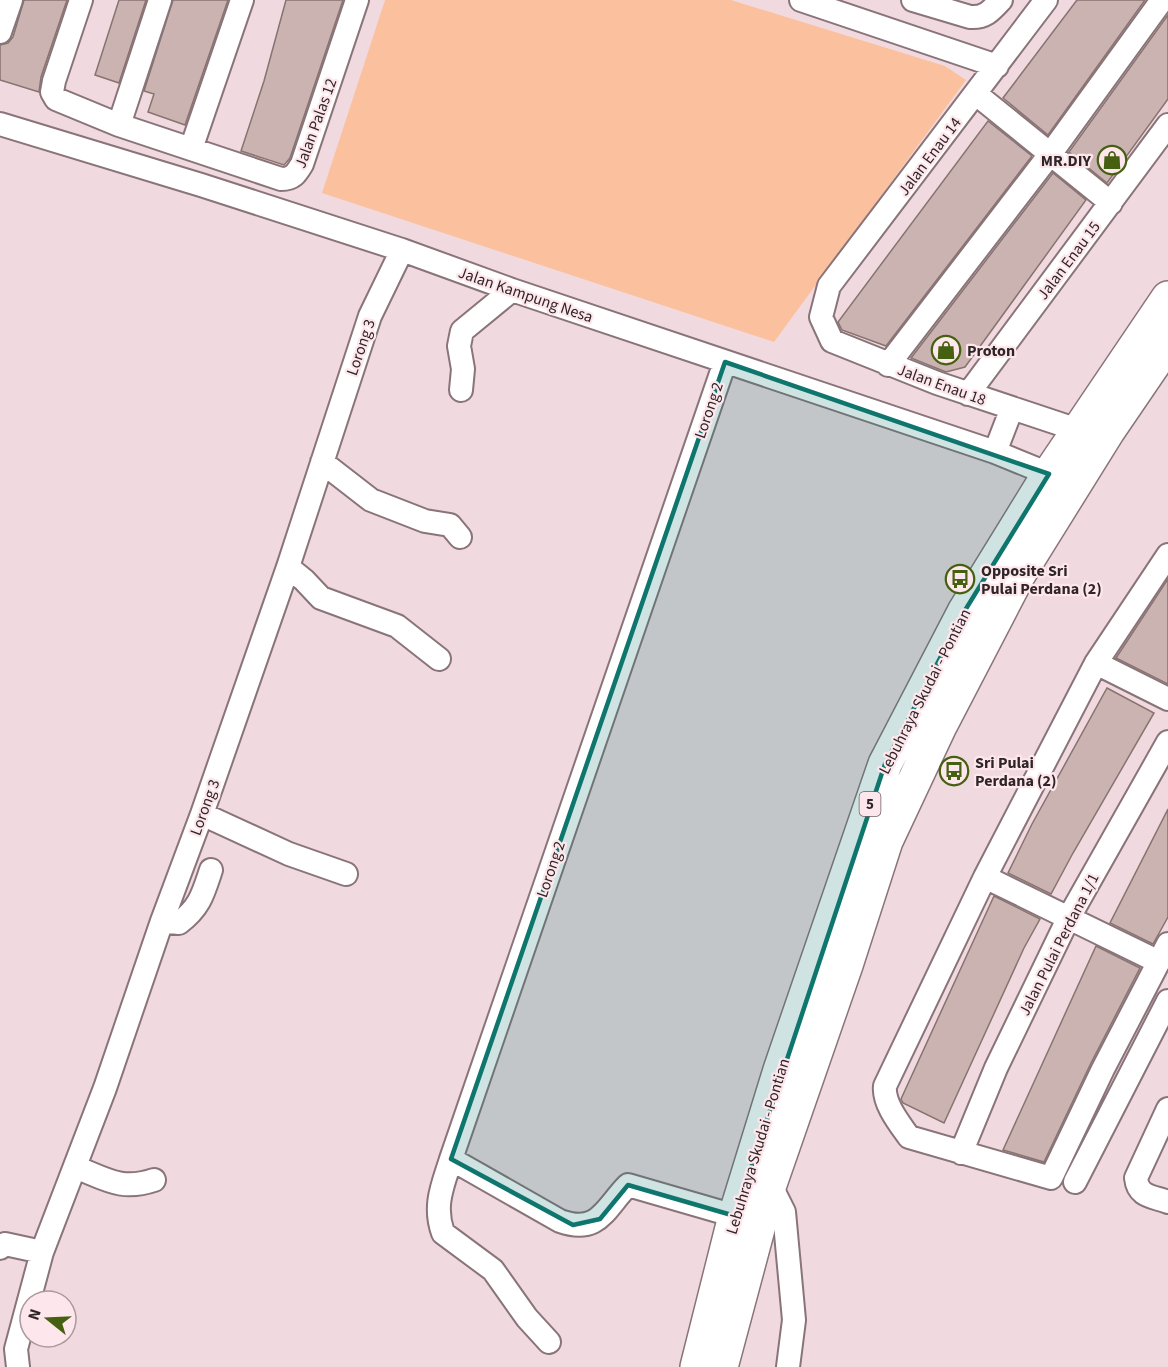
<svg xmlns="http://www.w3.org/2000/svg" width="1168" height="1367" font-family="'Source Sans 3',sans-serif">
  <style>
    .green { fill: #fbc19e }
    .building { fill: #cab3b0; stroke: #877370; stroke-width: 1.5 }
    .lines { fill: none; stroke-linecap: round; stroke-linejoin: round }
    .minor-casing { stroke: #897479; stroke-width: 26 }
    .highway-casing { stroke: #897479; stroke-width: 36 }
    .minor { stroke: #fff; stroke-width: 22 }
    .highway { stroke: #fff; stroke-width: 33 }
    .marked { fill: #0f766e; fill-opacity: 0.2; stroke: #0f766e; stroke-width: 4.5; stroke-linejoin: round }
    .labels { text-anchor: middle; stroke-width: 4.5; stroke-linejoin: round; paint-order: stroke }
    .shield { fill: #fee7ec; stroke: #6c5f62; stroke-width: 1.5 }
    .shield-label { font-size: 15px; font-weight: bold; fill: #2e2527 }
    .street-label { font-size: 16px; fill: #2e2527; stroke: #fee7ec }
    .poi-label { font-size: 16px; font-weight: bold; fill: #2e2527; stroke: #fee7ec; text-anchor: start }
  </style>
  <rect width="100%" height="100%" fill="#f1dadf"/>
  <path class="green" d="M 385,0 L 731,0 L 945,66 L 966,80 L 774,342 L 322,193 Z"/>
  <path class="building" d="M 24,0 L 67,0 L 41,77 L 39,92 L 0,80 L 0,45 L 8,43 L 13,37 Z
    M 119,0 L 146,0 L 119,83 L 95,75 Z
    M 173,0 L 228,0 L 185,125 L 148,112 L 154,94 L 144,91 Z
    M 286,0 L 343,0 L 290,158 L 284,165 L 241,151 L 264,81 Z
    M 1077,0 L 1145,0 L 1048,135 L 1003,98 Z
    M 1168,15 L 1168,99 L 1107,183 L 1069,152 Z
    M 988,121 L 1032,156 L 886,346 L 842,330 L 838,322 Z
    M 1053,173 L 1086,200 L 965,367 L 946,372 L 911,358 Z
    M 1168,579 L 1168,684 L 1116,658 Z
    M 1107,688 L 1154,713 L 1073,853 L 1051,894 L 1008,873 L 1032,824 Z
    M 1168,809 L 1168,917 L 1153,944 L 1110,923 Z
    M 994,896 L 1040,919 L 1024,948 L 944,1123 L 903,1103 L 901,1099 Z
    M 1096,946 L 1140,968 L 1091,1063 L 1044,1162 L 1003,1150 Z"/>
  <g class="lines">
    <g class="minor-casing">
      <path id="minor" d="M 81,0 L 54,81 L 52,92 L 56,99 L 119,125 L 281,179 C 293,179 296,174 302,164 L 357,0
        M 801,0 L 997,66
        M 913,0 L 970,17 C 985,18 991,11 1001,0
        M 1046,0 L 829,286 L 821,317 L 832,341 L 937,383 L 1078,430
        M 0,32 L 11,0
        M 976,94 L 1111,203
        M 0,124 L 201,185 L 402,250 L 512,290 L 995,452 L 1049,474
        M 119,125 L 160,0
        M 191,149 L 242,0
        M 888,365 L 1051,153 L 1162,0
        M 461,390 L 463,369 L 459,346 L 462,331 L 512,290
        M 968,394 L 1168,125
        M 995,452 L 1012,408
        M 322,462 L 371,500 L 425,521 L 450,525 L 460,537
        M 1168,555 L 1096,663 L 985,877 L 885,1086 C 883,1103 899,1123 909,1137 L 1051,1178 L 1103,1069 L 1168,944
        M 288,567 L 304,580 L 321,598 L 397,626 L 439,659
        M 1096,663 L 1168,699
        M 202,814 L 289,854 L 346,874
        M 985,877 L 1159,962
        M 162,921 L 179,923 C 200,907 203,894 211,870
        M 1168,1109 L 1136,1178 C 1138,1197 1152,1196 1168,1202
        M 961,1153 L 996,1068 L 1068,919 L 1168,742
        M 451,1159 L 560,1221 C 599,1235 605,1208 628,1185 L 735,1216
        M 75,1167 C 106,1179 121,1191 154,1180
        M 1075,1182 L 1168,1001
        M 770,1184 L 784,1212 L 794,1320 L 788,1367
        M 0,1248 L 5,1244 L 42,1252
        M 549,1342 L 527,1318 L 493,1270 L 443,1233 C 433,1205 443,1185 451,1159 L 725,362
        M 18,1367 L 16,1349 L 42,1252 L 105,1088 L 162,921 L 202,814 L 288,567 L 370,316 L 402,250"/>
    </g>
    <g class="highway-casing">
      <path id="highway" d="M 697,1367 L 735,1216 L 780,1070 L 885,764 L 964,612 L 1049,474 L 1168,298
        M 721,1367 L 770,1184 L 846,965 L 886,841 L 939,728 L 1019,574 L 1108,431 L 1168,343"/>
    </g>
    <use href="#minor" class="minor"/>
    <use href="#highway" class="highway"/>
  </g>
  <path class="marked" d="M 725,362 L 1049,474 L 964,612 L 885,764 L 735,1216 L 628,1185 L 600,1219 L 573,1225 L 451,1159 Z"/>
  <defs>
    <g id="shop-ring" transform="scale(1.5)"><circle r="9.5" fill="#fee7ec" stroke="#456010" stroke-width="1.5"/><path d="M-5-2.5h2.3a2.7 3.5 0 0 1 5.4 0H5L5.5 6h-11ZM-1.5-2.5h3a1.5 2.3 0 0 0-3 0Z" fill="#456010"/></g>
    <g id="bus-ring" transform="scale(1.5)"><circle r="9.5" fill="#fee7ec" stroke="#456010" stroke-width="1.5"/><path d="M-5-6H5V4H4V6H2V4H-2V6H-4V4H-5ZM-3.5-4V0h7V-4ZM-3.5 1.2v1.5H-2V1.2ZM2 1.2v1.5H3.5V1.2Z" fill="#456010"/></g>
  </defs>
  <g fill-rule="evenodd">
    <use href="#shop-ring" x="1112" y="160"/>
    <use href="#shop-ring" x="946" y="350"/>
    <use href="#bus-ring" x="960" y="579"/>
    <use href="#bus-ring" x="954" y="771"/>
  </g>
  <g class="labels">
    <rect class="shield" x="859.5" y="792" width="21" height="24" rx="4.5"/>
    <g class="shield-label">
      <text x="870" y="809">5</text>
    </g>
    <g class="street-label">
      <text transform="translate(315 123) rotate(-70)" y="6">Jalan Palas 12</text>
      <text transform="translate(929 156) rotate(-53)" y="6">Jalan Enau 14</text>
      <text transform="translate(1068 260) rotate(-53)" y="6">Jalan Enau 15</text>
      <text transform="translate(526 294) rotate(19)" y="6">Jalan Kampung Nesa</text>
      <text transform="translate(360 347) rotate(-71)" y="6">Lorong 3</text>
      <text transform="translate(942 384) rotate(20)" y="6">Jalan Enau 18</text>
      <text transform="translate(708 410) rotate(-71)" y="6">Lorong 2</text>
      <text transform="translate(924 691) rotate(-63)" y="6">Lebuhraya Skudai - Pontian</text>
      <text transform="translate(204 807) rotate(-70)" y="6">Lorong 3</text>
      <text transform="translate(550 869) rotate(-71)" y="6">Lorong 2</text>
      <text transform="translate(1058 944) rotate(-63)" y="6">Jalan Pulai Perdana 1/1</text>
      <text transform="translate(757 1146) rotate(-73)" y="6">Lebuhraya Skudai - Pontian</text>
    </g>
    <g class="poi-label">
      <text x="1091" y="166" text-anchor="end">MR.DIY</text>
      <text x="967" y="356">Proton</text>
      <text x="981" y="576">Opposite Sri<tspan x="981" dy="18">Pulai Perdana (2)</tspan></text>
      <text x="975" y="768">Sri Pulai<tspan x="975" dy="18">Perdana (2)</tspan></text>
    </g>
  </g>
  <g transform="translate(48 1319) rotate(288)"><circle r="28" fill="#fee7ec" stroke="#ab999d" stroke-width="1.5"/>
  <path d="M0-4.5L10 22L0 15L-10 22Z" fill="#456010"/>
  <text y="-9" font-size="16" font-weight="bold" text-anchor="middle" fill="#2e2527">N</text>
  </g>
</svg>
